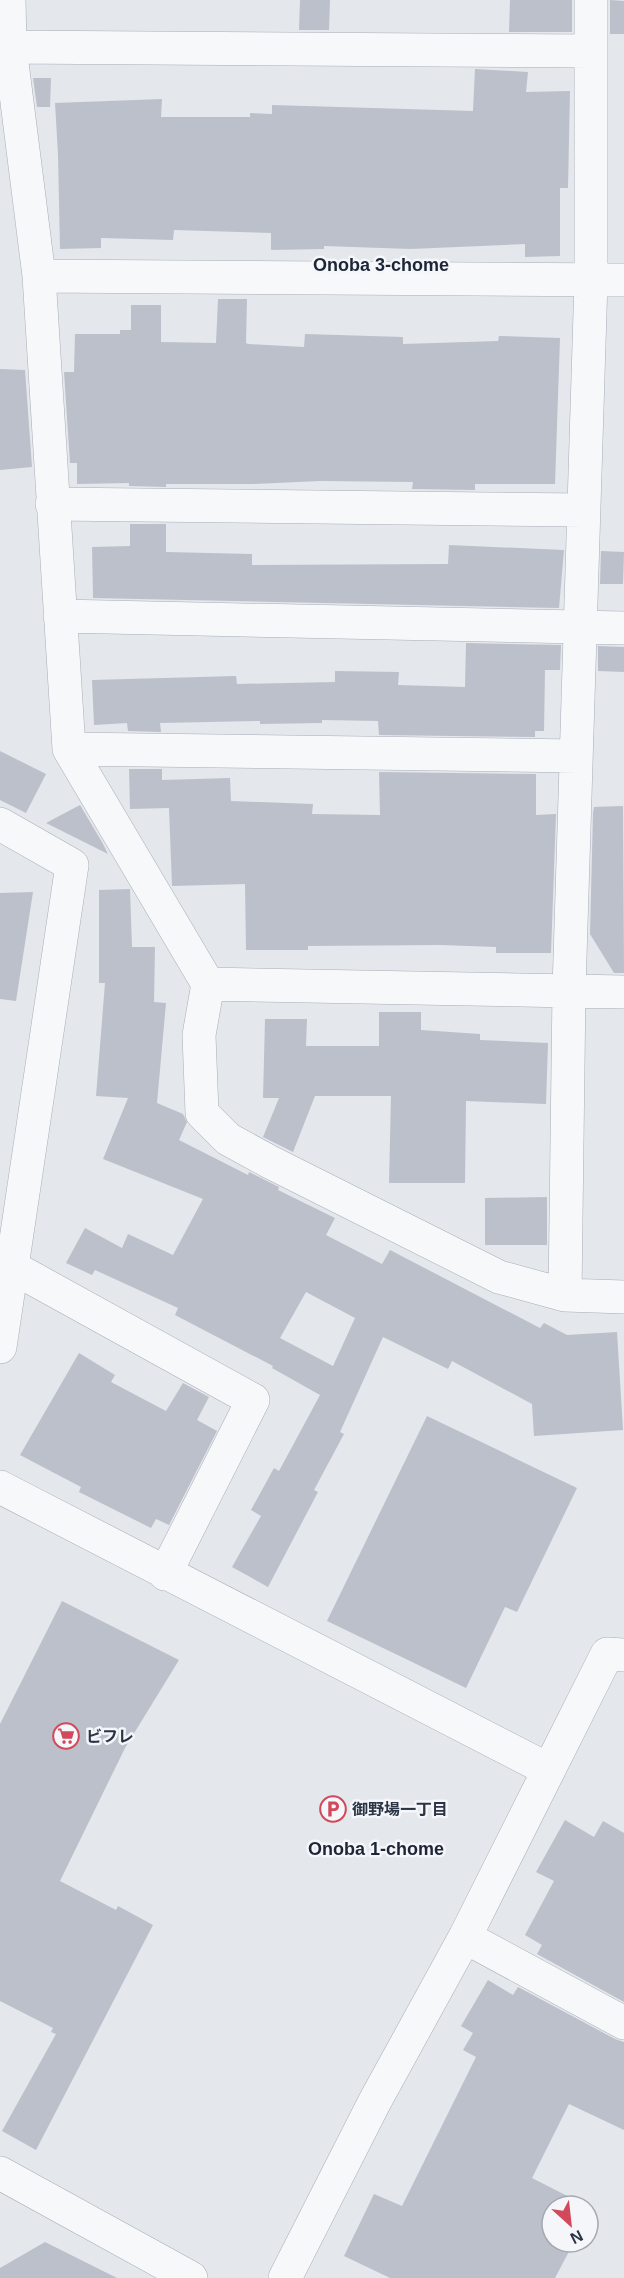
<svg xmlns="http://www.w3.org/2000/svg" width="624" height="2278" font-family="Helvetica,'Noto Sans JP',sans-serif">
  <style>
    .building { fill: #bbc0ca; fill-rule: evenodd }
    .lines { fill: none; stroke-linecap: round; stroke-linejoin: round }
    .minor-casing { stroke: #a9aeb7; stroke-width: 34 }
    .minor { stroke: #f7f8fa; stroke-width: 33 }
    .labels { text-anchor: middle; stroke-width: 5; stroke-linejoin: round; paint-order: stroke }
    .poi-label { font-size: 16px; font-weight: bold; fill: #2b3445; stroke: #f4f6f9; text-anchor: start }
    .neighbourhood-label { font-size: 18px; font-weight: bold; fill: #1d2536; stroke: #f4f6f9 }
  </style>
  <rect width="100%" height="100%" fill="#e4e7ec"/>
  <path class="building" d="M 300,0 L 330,0 L 329,30 L 299,30 Z
    M 510,0 L 572,0 L 572,32 L 509,32 Z
    M 610,0 L 624,1 L 624,34 L 610,34 Z
    M 475,69 L 528,72 L 526,92 L 570,91 L 568,188 L 560,188 L 560,256 L 525,257 L 525,244 L 411,249 L 324,246 L 324,249 L 271,250 L 271,233 L 174,230 L 173,240 L 101,238 L 101,248 L 60,249 L 58,154 L 55,103 L 162,99 L 161,117 L 250,117 L 250,113 L 272,114 L 272,105 L 473,111 Z
    M 33,78 L 51,78 L 50,107 L 37,107 Z
    M 218,299 L 247,299 L 246,343 L 248,344 L 304,347 L 305,334 L 403,337 L 403,344 L 498,341 L 499,336 L 560,338 L 555,484 L 475,484 L 475,490 L 412,489 L 413,482 L 320,481 L 252,484 L 166,484 L 166,487 L 129,486 L 129,483 L 77,484 L 77,463 L 70,463 L 64,372 L 74,372 L 75,334 L 120,334 L 120,330 L 131,330 L 131,305 L 161,305 L 161,342 L 216,343 Z
    M 0,369 L 25,370 L 32,467 L 0,470 Z
    M 130,524 L 166,524 L 166,552 L 252,554 L 252,565 L 448,564 L 449,545 L 564,550 L 559,608 L 93,598 L 92,547 L 130,546 Z
    M 601,551 L 624,552 L 623,584 L 600,584 Z
    M 466,643 L 561,645 L 560,670 L 545,670 L 544,731 L 535,731 L 535,737 L 379,735 L 378,721 L 322,720 L 322,723 L 260,724 L 260,721 L 160,723 L 161,732 L 128,731 L 127,723 L 94,725 L 92,680 L 236,676 L 237,684 L 335,682 L 335,671 L 399,672 L 398,685 L 465,687 Z
    M 598,646 L 624,647 L 624,672 L 598,671 Z
    M 0,751 L 46,774 L 26,813 L 0,800 Z
    M 129,769 L 162,769 L 162,780 L 230,778 L 231,801 L 313,804 L 312,814 L 380,815 L 379,772 L 536,774 L 536,815 L 556,814 L 551,953 L 496,953 L 496,947 L 441,945 L 308,946 L 308,950 L 246,950 L 245,884 L 172,886 L 169,808 L 130,809 Z
    M 80,805 L 102,842 L 108,854 L 46,823 Z
    M 623,806 L 624,973 L 614,973 L 590,934 L 593,813 L 594,807 Z
    M 130,889 L 132,947 L 155,947 L 154,1002 L 166,1003 L 157,1103 L 183,1114 L 187,1122 L 179,1140 L 248,1175 L 249,1172 L 279,1187 L 278,1190 L 335,1218 L 326,1235 L 382,1264 L 390,1250 L 540,1328 L 544,1323 L 567,1335 L 617,1332 L 623,1430 L 534,1436 L 532,1404 L 452,1361 L 448,1369 L 383,1337 L 340,1432 L 344,1434 L 314,1490 L 318,1492 L 268,1587 L 232,1567 L 261,1516 L 251,1510 L 274,1468 L 279,1471 L 320,1395 L 272,1368 L 273,1366 L 175,1315 L 178,1308 L 95,1270 L 92,1275 L 66,1263 L 85,1228 L 122,1248 L 128,1234 L 173,1255 L 203,1199 L 103,1159 L 128,1098 L 96,1096 L 105,983 L 99,983 L 99,890 ZM 306,1292 L 355,1318 L 333,1366 L 280,1338 Z
    M 33,892 L 16,1001 L 0,999 L 0,893 Z
    M 379,1012 L 421,1012 L 421,1030 L 480,1034 L 480,1040 L 548,1043 L 546,1104 L 466,1101 L 465,1183 L 389,1183 L 391,1096 L 315,1096 L 293,1152 L 263,1137 L 279,1098 L 263,1098 L 265,1019 L 307,1019 L 306,1046 L 379,1046 Z
    M 547,1197 L 547,1245 L 485,1245 L 485,1198 Z
    M 79,1353 L 115,1375 L 111,1382 L 166,1411 L 183,1383 L 209,1397 L 197,1420 L 217,1431 L 169,1525 L 156,1519 L 151,1528 L 79,1492 L 81,1487 L 20,1455 Z
    M 427,1416 L 577,1488 L 517,1612 L 505,1607 L 466,1688 L 327,1621 Z
    M 62,1601 L 179,1660 L 125,1748 L 60,1881 L 116,1910 L 118,1906 L 153,1925 L 36,2150 L 2,2131 L 56,2034 L 51,2032 L 53,2028 L 0,2001 L 0,1724 Z
    M 565,1820 L 594,1837 L 603,1821 L 624,1833 L 624,2002 L 537,1954 L 542,1945 L 525,1935 L 554,1881 L 536,1872 Z
    M 488,1980 L 513,1995 L 518,1987 L 615,2039 L 624,2042 L 624,2130 L 569,2104 L 532,2178 L 587,2206 L 552,2206 L 552,2242 L 574,2242 L 555,2278 L 390,2278 L 344,2256 L 374,2194 L 402,2206 L 476,2057 L 463,2050 L 473,2033 L 461,2026 Z
    M 45,2242 L 117,2278 L 0,2278 L 0,2268 Z"/>
  <g class="lines">
    <g class="minor-casing">
      <path id="minor" d="M 9,0 L 10,47 L 39,276 L 69,749 L 208,984 L 199,1035 L 202,1113 L 228,1139 L 270,1162 L 499,1277 L 565,1295 L 624,1297
        M 10,47 L 591,51
        M 39,276 L 624,280
        M 52,504 L 584,510
        M 60,616 L 624,628
        M 69,749 L 576,756
        M 0,824 L 72,865 L 0,1347
        M 208,984 L 624,992
        M 12,1267 L 253,1400 L 165,1574
        M 565,1295 L 569,990 L 591,280 L 591,0
        M 0,1487 L 549,1770
        M 465,1937 L 624,2023
        M 0,2173 L 191,2278
        M 285,2278 L 375,2101 L 465,1937 L 607,1654 L 624,1655"/>
    </g>
    <use href="#minor" class="minor"/>
  </g>
  <defs>
    <g id="supermarket-ring" transform="scale(1.35)"><circle r="9.5" fill="#f4f6f9" stroke="#d1495b" stroke-width="1.5"/><path d="M-6-5.5h2.5l.6 2H6L4.5 2H-2.5L-4.4-4H-6ZM-1.5 3.2a1.3 1.3 0 1 0 .1 0ZM3 3.2a1.3 1.3 0 1 0 .1 0Z" fill="#d1495b"/></g>
    <g id="parking-ring" transform="scale(1.35)"><circle r="9.5" fill="#f4f6f9" stroke="#d1495b" stroke-width="1.5"/><path d="M-3.5-5.5H1a3.5 3.5 0 0 1 0 7H-1V5.5H-3.5ZM-1-3.4V-.6H.8a1.4 1.4 0 0 0 0-2.8Z" fill="#d1495b"/></g>
  </defs>
  <g fill-rule="evenodd">
    <use href="#supermarket-ring" x="66" y="1736"/>
    <use href="#parking-ring" x="333" y="1809"/>
  </g>
  <g class="labels">
    <g class="poi-label">
      <text x="86" y="1742">ビフレ</text>
      <text x="352" y="1815">御野場一丁目</text>
    </g>
    <g class="neighbourhood-label">
      <text x="381" y="271">Onoba 3-chome</text>
      <text x="376" y="1855">Onoba 1-chome</text>
    </g>
  </g>
  <g transform="translate(570 2224) rotate(153)"><circle r="28" fill="#f4f6f9" stroke="#a4a8b1" stroke-width="1.5"/>
  <path d="M0-4.5L10 22L0 15L-10 22Z" fill="#d1495b"/>
  <text y="-9" font-size="16" font-weight="bold" text-anchor="middle" fill="#2b3445">N</text>
  </g>
</svg>
